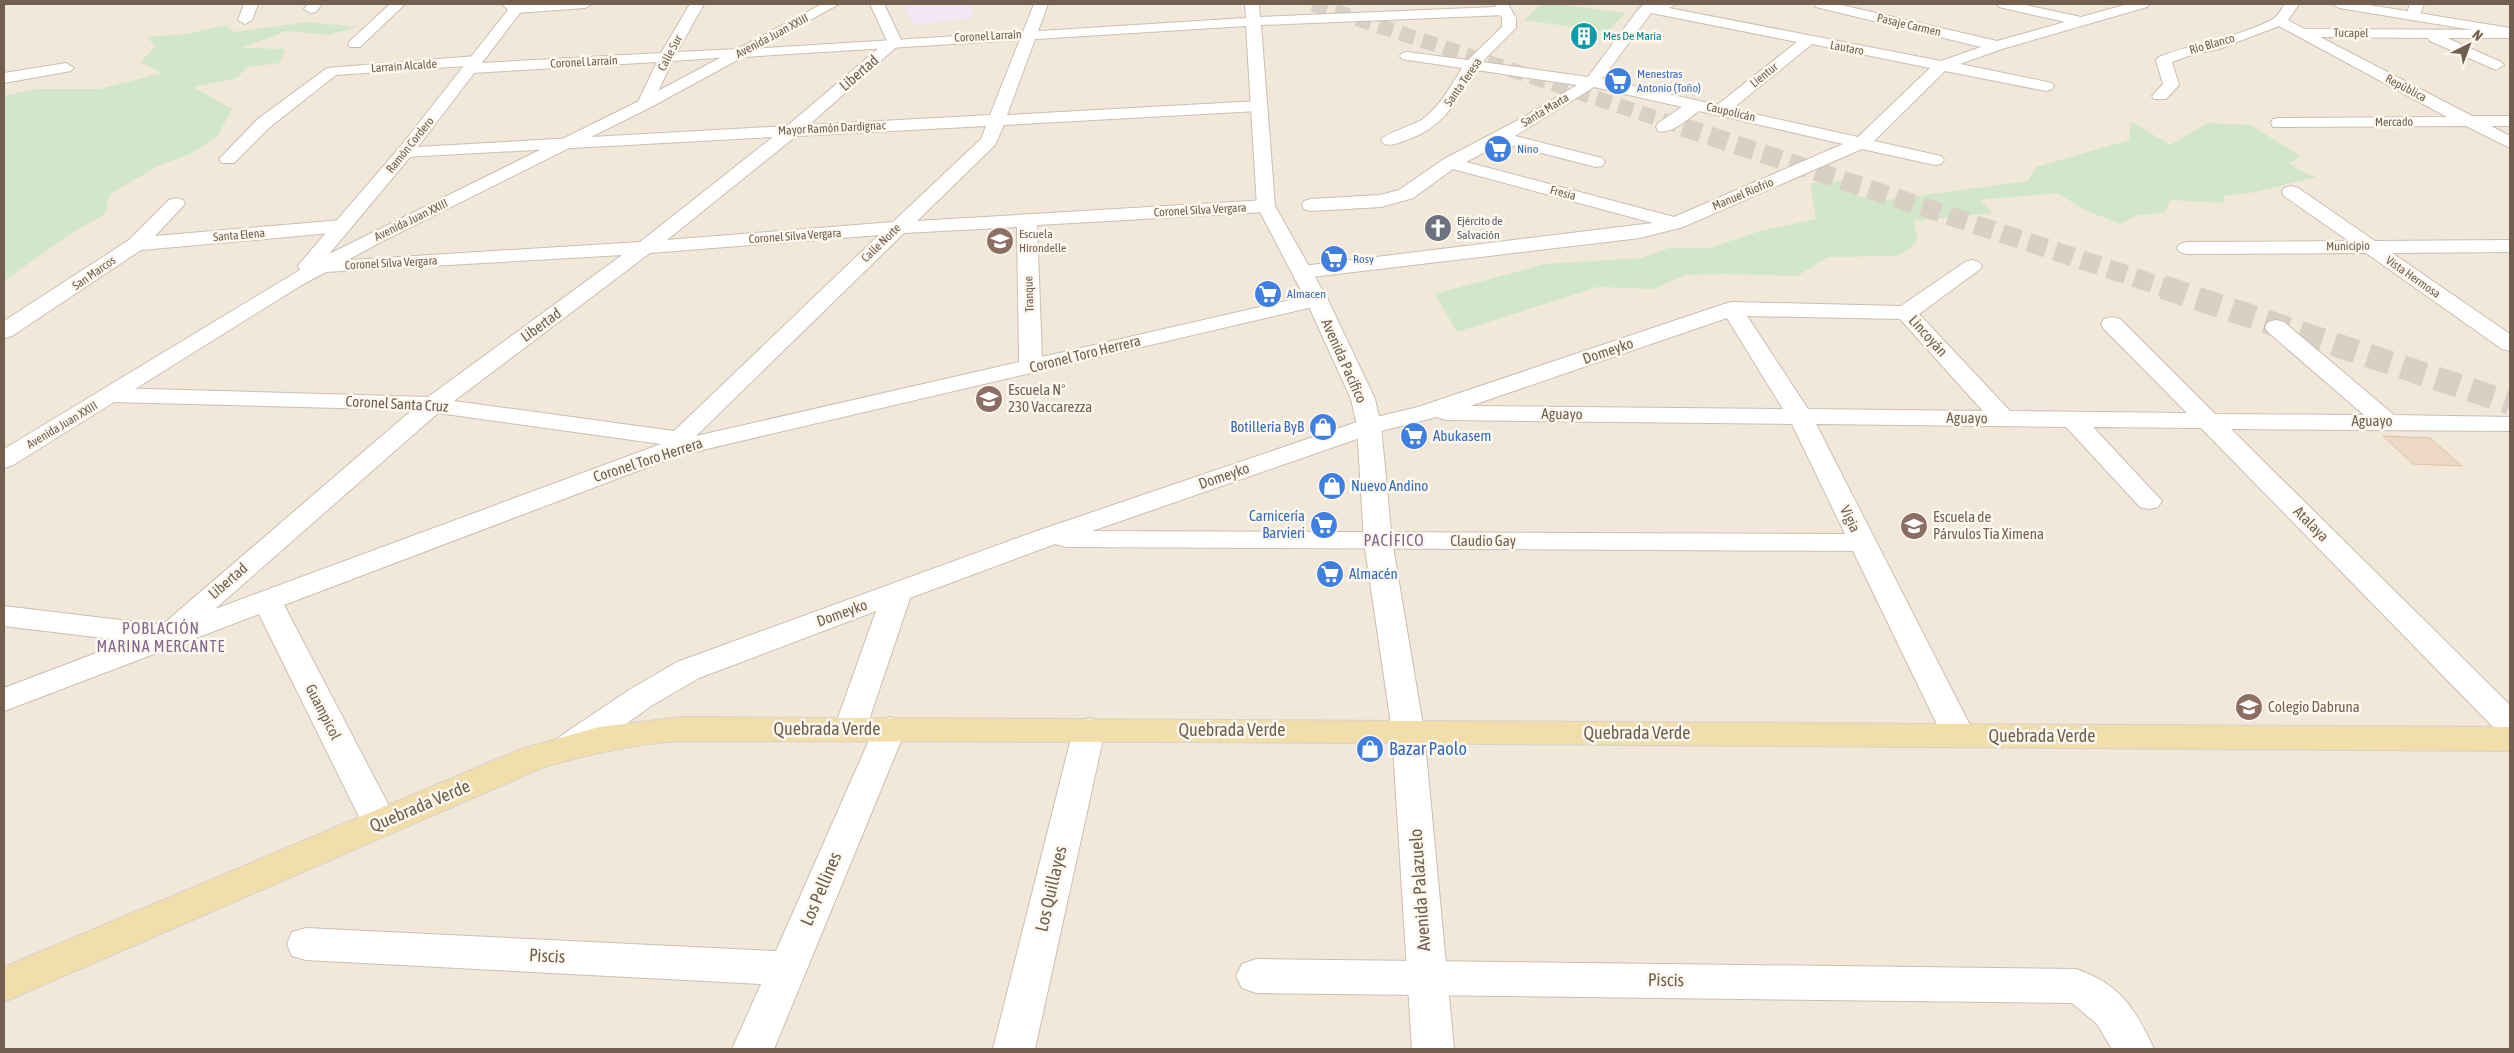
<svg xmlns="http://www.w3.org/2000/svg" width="2514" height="1053" font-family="'Asap Condensed',sans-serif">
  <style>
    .residential { fill: #f1e8d9 }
    .education { fill: #f2e6f7 }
    .green { fill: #d2e7c9 }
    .building { fill: #edd8c4; stroke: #dec1a7 }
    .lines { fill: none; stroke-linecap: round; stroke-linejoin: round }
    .trunk-tunnel-far2 { stroke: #d8d0c4; stroke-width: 15; stroke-dasharray: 15 8; stroke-linecap: butt }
    .trunk-tunnel-far1 { stroke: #d8d0c4; stroke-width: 19; stroke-dasharray: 19 9; stroke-linecap: butt }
    .trunk-tunnel { stroke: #d8d0c4; stroke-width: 24; stroke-dasharray: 24 12; stroke-linecap: butt }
    .minor-casing { stroke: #cbbfb1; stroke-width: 2 }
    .tertiary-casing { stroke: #cbbfb1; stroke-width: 2 }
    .primary-casing { stroke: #d8d2ce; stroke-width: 2 }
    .minor { fill: #fff; fill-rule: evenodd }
    .tertiary { fill: #fff; fill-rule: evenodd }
    .primary { fill: #f1deaa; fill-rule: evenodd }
    .labels { text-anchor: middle; stroke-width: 5; stroke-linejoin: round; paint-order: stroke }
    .far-street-label { font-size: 12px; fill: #725f50; stroke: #fdf9f0 }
    .far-culture-label { font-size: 12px; fill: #0d838f; stroke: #fdf9f0; text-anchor: start }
    .far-shop-label { font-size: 12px; fill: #366cbe; stroke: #fdf9f0; text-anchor: start }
    .far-worship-label { font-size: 12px; fill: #5b616d; stroke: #fdf9f0; text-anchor: start }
    .far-education-label { font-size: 12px; fill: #785e54; stroke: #fdf9f0; text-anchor: start }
    .street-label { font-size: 15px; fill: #725f50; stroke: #fdf9f0 }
    .education-label { font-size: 15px; fill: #785e54; stroke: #fdf9f0; text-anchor: start }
    .shop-label { font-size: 15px; fill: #366cbe; stroke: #fdf9f0; text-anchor: start }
    .neighbourhood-label { font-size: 16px; letter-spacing: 1px; fill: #85678e; stroke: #fdf9f0 }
    .near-street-label { font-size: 18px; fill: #725f50; stroke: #fdf9f0 }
    .near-shop-label { font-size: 18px; fill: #366cbe; stroke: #fdf9f0; text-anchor: start }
  </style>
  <rect width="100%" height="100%" fill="#faf5ea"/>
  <path class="residential" d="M 4,4 L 2510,4 L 2510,1049 L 4,1049 Z"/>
  <path class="education" d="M 904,4 L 971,4 L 972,18 L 913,24 Z"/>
  <path class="green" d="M 1542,4 L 1558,4 L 1625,13 L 1608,32 L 1524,20 Z
    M 308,22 L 356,27 L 328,35 L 287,31 L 241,48 L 285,49 L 280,63 L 247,67 L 237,78 L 193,87 L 232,109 L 217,137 L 190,154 L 158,166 L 110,194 L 105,214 L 70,234 L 4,281 L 4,96 L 36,89 L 100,89 L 162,73 L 141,62 L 155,46 L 147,37 L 187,34 L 225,25 L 234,32 Z
    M 2131,121 L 2170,145 L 2208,123 L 2251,125 L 2300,156 L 2293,162 L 2287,162 L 2306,174 L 2317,177 L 2256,192 L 2223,196 L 2224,203 L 2170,200 L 2165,213 L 2137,215 L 2121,224 L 2087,211 L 2057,193 L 1980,200 L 1993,213 L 1914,221 L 1918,239 L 1909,249 L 1897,256 L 1828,257 L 1797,276 L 1723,274 L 1686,275 L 1653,289 L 1598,287 L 1457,332 L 1435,294 L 1545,264 L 1641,258 L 1669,248 L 1709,248 L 1760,231 L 1816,219 L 1810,183 L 1841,181 L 1858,196 L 1887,200 L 2028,181 L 2036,167 L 2129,140 Z"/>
  <path class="building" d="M 2383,436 L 2430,438 L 2462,466 L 2413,464 Z"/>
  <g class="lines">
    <path class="trunk-tunnel-far2" d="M 1313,4 L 1686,128"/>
    <path class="trunk-tunnel-far1" d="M 1683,127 L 2166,288"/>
    <path class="trunk-tunnel" d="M 2163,287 L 2510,403"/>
    <g class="minor-casing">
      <path id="minor" d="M 244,4 L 258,4 L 252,20 L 245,24 L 238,20 Z
        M 308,4 L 322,4 L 316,12 L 311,13 L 304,9 Z
        M 390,4 L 405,4 L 360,47 L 350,47 L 348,44 L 350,41 Z
        M 532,4 L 592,4 L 585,8 L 516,13 L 509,9 L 516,5 Z
        M 690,4 L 704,4 L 677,52 L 737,49 L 822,4 L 839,4 L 745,56 L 672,61 L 651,107 L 639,107 L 637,104 L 657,62 L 472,73 L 467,71 L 466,66 L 336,75 L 270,127 L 234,163 L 222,163 L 219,159 L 258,119 L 327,68 L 476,56 L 481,58 L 482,63 L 661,53 Z
        M 870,4 L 884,4 L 902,42 L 809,125 L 990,115 L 1034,4 L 1048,4 L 1007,115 L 1258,101 L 1266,106 L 1258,111 L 1004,125 L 995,145 L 917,221 L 1266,200 L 1273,202 L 1275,206 L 1273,210 L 1266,212 L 1037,225 L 1042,357 L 1317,294 L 1325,295 L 1328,300 L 1325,305 L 1317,306 L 677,456 L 284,605 L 398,823 L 393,833 L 380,837 L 367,833 L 259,614 L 4,711 L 4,688 L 128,641 L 4,626 L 4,606 L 162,625 L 412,410 L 112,402 L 104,400 L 100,395 L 104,390 L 112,388 L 428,397 L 622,255 L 325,272 L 318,270 L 315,266 L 318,262 L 640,242 L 773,137 L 405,157 L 399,156 L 396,152 L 399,148 L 787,126 L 887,41 ZM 986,126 L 981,139 L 893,222 L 667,240 L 796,136 ZM 1017,227 L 1019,362 L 696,436 L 904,233 ZM 879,235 L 674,431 L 454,401 L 650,253 ZM 438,413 L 661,444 L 215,609 Z
        M 1649,4 L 1676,4 L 1669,8 L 1941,61 L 1981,47 L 1816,7 L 1814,4 L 1837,4 L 1997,41 L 2065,22 L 1999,7 L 1997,4 L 2021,4 L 2081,17 L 2128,4 L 2149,4 L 2147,7 L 2002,49 L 1960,64 L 2052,83 L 2054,86 L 2052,89 L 2046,91 L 1945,71 L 1874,141 L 1941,156 L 1944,160 L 1941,164 L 1935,165 L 1862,149 L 1683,227 L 1640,238 L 1303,278 L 1296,276 L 1293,272 L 1296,268 L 1303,266 L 1653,223 L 1453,169 L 1413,198 L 1381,207 L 1311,211 L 1304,209 L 1302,205 L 1304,201 L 1311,199 L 1380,195 L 1399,190 L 1444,159 L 1524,117 L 1577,85 L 1476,70 C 1458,100 1442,129 1406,140 C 1399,143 1392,146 1384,144 L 1381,140 C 1387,132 1413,126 1423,119 C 1440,106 1451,86 1462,68 L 1402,59 L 1400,56 L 1402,53 L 1407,52 L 1468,60 L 1502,27 L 1502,18 L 1498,11 L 1505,7 L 1510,8 L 1516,18 L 1516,28 L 1482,62 L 1588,77 L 1637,11 L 1643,5 ZM 1651,13 L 1797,42 L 1717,105 L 1602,79 ZM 1812,44 L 1930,68 L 1858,137 L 1732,109 ZM 1594,87 L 1682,107 L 1658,123 L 1656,127 L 1658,131 C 1673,134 1687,119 1699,111 L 1843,144 L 1674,217 L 1466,162 L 1502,143 L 1596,167 L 1602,166 L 1605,162 L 1602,158 L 1515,136 Z
        M 2285,4 L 2299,4 L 2288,20 L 2304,29 L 2510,30 L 2510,38 L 2447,38 L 2501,62 L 2504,65 L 2496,70 L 2430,41 L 2428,38 L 2320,37 L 2472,116 L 2510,116 L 2510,126 L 2491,126 L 2510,136 L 2510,148 L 2466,126 L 2273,127 L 2271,123 L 2273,119 L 2279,118 L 2447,117 L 2279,26 L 2219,49 L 2191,55 L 2172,62 L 2179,85 L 2166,99 L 2154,99 L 2152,96 L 2163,84 L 2156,60 L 2159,57 C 2196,42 2238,38 2273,19 C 2278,16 2282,8 2285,4 Z
        M 2410,4 L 2424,4 L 2418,19 L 2413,20 L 2406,16 Z
        M 66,63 L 74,68 L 71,71 L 4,83 L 4,73 Z
        M 2291,186 L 2298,188 L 2375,241 L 2510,240 L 2510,252 L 2392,253 L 2510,334 L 2510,351 L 2502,349 L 2366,253 L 2187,254 L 2180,252 L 2177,248 L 2180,244 L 2187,242 L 2349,241 L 2284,196 L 2282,192 L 2284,188 Z
        M 176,198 L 183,200 L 185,204 L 155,236 L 342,220 L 349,222 L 352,226 L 349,230 L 342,232 L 141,250 L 12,336 L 4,338 L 4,321 L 129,240 L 169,200 Z
        M 1972,260 L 1979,262 L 1982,266 L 1979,270 L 1919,314 L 2010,411 L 2187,413 L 2104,329 L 2101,324 L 2104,319 L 2112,317 L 2120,319 L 2215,414 L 2364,415 L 2268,332 L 2265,327 L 2268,322 L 2276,320 L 2284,322 L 2394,415 L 2510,417 L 2510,431 L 2231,429 L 2510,705 L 2510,736 L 2498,732 L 2201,428 L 2093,427 L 2162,501 L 2158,507 L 2149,509 L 2140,507 L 2066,427 L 1816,424 L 1975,735 L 1970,743 L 1958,747 L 1946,743 L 1853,551 L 1066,547 L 1055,544 L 910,598 L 866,729 L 862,737 L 850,741 L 838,737 L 834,729 L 876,611 L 699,678 L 651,706 L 583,755 L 571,758 L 559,755 L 554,746 L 559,737 L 629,690 L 677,662 L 1034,532 L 1360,421 L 1418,407 L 1724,304 L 1732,302 L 1901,306 L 1965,262 ZM 1747,316 L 1900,319 L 1983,411 L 1808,409 ZM 1727,318 L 1783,409 L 1470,406 ZM 1437,417 L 1446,420 L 1792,424 L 1845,534 L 1092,531 L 1377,432 Z
        M 890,717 L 902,721 L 906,729 L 774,1049 L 732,1049 L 761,984 L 306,960 L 292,956 L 287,944 L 292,932 L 306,928 L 776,951 L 874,729 L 878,721 Z
        M 1089,718 L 1101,722 L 1105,730 L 1035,1049 L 993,1049 L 1073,730 L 1077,722 Z
        M 1256,959 L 2076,969 C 2121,985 2134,1007 2154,1049 L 2112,1049 L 2097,1024 L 2072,1003 L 1256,993 L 1242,988 L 1236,976 L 1242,964 Z"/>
    </g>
    <g class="tertiary-casing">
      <path id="tertiary" d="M 502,4 L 518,4 L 523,9 L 411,156 L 329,254 L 639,101 L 735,50 L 1246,18 L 1245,4 L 1259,4 L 1260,17 L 1496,7 L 1494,4 L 1508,4 L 1512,11 L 1505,15 L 1261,25 L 1275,206 L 1328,300 L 1375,399 L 1381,426 L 1392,541 L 1424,731 L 1454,1049 L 1412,1049 L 1392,731 L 1364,541 L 1357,426 L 1351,399 L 1306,300 L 1257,206 L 1246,26 L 743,57 L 651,107 L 379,243 L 300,286 L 13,465 L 4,468 L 4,449 L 300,270 L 298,266 L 301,262 L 399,148 L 508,10 Z
        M 2332,4 L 2363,4 L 2510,28 L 2510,36 L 2339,8 Z"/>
    </g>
    <g class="primary-casing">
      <path id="primary" d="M 681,717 L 2510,727 L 2510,751 L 1185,742 L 681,741 C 633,744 590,754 544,767 L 4,1002 L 4,967 L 521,749 L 599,727 Z"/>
    </g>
    <use href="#minor" class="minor"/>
    <use href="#tertiary" class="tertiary"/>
    <use href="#primary" class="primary"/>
  </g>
  <defs>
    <g id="building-disc" transform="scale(1.4375)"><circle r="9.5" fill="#0f9aa8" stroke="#fdf9f0"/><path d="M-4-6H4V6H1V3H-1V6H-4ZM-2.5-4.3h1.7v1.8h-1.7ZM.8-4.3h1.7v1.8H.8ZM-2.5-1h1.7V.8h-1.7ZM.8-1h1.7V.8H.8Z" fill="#fff"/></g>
    <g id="supermarket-disc" transform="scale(1.4375)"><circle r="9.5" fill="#3f7fe0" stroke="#fdf9f0"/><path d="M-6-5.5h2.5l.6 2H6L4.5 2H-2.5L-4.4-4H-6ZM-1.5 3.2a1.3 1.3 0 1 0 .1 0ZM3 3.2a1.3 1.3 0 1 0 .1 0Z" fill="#fff"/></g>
    <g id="church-disc" transform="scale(1.4375)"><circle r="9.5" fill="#6b7280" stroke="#fdf9f0"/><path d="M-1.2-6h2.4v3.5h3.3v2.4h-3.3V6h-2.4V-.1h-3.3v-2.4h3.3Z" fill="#fff"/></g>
    <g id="school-disc" transform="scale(1.4375)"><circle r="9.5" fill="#8d6e63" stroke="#fdf9f0"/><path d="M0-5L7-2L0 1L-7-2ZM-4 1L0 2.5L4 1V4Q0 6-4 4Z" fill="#fff"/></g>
    <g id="shop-disc" transform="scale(1.4375)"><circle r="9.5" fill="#3f7fe0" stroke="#fdf9f0"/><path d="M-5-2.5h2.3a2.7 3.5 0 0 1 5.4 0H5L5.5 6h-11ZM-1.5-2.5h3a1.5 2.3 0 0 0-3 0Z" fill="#fff"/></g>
  </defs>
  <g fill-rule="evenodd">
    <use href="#building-disc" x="1584" y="36"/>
    <use href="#supermarket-disc" x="1618" y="81"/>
    <use href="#supermarket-disc" x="1498" y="149"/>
    <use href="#church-disc" x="1438" y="228"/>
    <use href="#school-disc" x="1000" y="241"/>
    <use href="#supermarket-disc" x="1334" y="259"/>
    <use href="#supermarket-disc" x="1268" y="294"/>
    <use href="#school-disc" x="989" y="399"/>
    <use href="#shop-disc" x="1323" y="427"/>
    <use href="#supermarket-disc" x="1414" y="436"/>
    <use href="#shop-disc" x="1332" y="486"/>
    <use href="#supermarket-disc" x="1324" y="525"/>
    <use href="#school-disc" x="1914" y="526"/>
    <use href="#supermarket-disc" x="1330" y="574"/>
    <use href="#school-disc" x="2249" y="707"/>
    <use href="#shop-disc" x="1370" y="749"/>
  </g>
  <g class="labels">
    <g class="far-street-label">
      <text transform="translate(1909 25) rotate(13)" y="4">Pasaje Carmen</text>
      <text transform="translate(2351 33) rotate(1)" y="4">Tucapel</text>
      <text transform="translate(772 36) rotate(-28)" y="4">Avenida Juan XXIII</text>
      <text transform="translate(988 36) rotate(-3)" y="4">Coronel Larraín</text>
      <text transform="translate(2212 44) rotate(-16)" y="4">Río Blanco</text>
      <text transform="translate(1847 48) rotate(11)" y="4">Lautaro</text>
      <text transform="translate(670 53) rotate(-62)" y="4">Calle Sur</text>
      <text transform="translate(584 62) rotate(-3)" y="4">Coronel Larraín</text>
      <text transform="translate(404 66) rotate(-4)" y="4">Larrain Alcalde</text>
      <text transform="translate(1764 75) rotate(-39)" y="4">Lientur</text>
      <text transform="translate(1463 82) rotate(-55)" y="4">Santa Teresa</text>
      <text transform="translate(2406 88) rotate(28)" y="4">República</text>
      <text transform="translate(1545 110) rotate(-31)" y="4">Santa Marta</text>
      <text transform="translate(1731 112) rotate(13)" y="4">Caupolicán</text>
      <text transform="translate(2394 122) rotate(-1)" y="4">Mercado</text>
      <text transform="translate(832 128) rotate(-3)" y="4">Mayor Ramón Dardignac</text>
      <text transform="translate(410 145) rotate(-51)" y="4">Ramón Cordero</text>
      <text transform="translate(1563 193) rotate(15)" y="4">Fresia</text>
      <text transform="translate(1743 194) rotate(-23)" y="4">Manuel Riofrio</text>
      <text transform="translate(1200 210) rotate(-3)" y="4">Coronel Silva Vergara</text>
      <text transform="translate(411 220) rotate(-26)" y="4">Avenida Juan XXIII</text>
      <text transform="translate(239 235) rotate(-5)" y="4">Santa Elena</text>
      <text transform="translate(795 236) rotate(-4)" y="4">Coronel Silva Vergara</text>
      <text transform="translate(881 243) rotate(-44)" y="4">Calle Norte</text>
      <text transform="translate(2348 246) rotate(-1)" y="4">Municipio</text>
      <text transform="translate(391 263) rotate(-3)" y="4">Coronel Silva Vergara</text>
      <text transform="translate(94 273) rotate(-35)" y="4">San Marcos</text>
      <text transform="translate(2413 277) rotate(35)" y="4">Vista Hermosa</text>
      <text transform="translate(1029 294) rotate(-92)" y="4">Tranque</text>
      <text transform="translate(62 425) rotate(-31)" y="4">Avenida Juan XXIII</text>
    </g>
    <g class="far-culture-label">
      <text x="1603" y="40">Mes De Maria</text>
    </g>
    <g class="far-shop-label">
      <text x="1637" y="78">Menestras<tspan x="1637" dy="14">Antonio (Toño)</tspan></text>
      <text x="1517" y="153">Nino</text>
      <text x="1353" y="263">Rosy</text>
      <text x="1287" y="298">Almacen</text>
    </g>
    <g class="far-worship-label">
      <text x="1457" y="225">Ejército de<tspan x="1457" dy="14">Salvación</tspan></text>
    </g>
    <g class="far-education-label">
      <text x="1019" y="238">Escuela<tspan x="1019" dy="14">Hirondelle</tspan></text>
    </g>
    <g class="street-label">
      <text transform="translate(859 73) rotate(-41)" y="5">Libertad</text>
      <text transform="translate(541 325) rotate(-36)" y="5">Libertad</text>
      <text transform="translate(1928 336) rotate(48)" y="5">Lincoyán</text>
      <text transform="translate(1608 351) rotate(-19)" y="5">Domeyko</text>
      <text transform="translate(1085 354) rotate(-14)" y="5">Coronel Toro Herrera</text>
      <text transform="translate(1344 361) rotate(66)" y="5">Avenida Pacífico</text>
      <text transform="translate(397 404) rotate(3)" y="5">Coronel Santa Cruz</text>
      <text transform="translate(1562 414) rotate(1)" y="5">Aguayo</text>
      <text transform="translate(1967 418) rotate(1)" y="5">Aguayo</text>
      <text x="2372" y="426">Aguayo</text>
      <text transform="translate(648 460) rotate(-18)" y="5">Coronel Toro Herrera</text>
      <text transform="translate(1224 476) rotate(-19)" y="5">Domeyko</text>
      <text transform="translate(1850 519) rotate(64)" y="5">Vigia</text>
      <text transform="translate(2311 524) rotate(45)" y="5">Atalaya</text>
      <text x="1483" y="546">Claudio Gay</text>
      <text transform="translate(228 581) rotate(-41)" y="5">Libertad</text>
      <text transform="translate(842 613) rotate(-20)" y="5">Domeyko</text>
      <text transform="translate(323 712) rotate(63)" y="5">Guampicol</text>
    </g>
    <g class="education-label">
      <text x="1008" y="395">Escuela N°<tspan x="1008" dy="17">230 Vaccarezza</tspan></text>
      <text x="1933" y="522">Escuela de<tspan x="1933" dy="17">Párvulos Tia Ximena</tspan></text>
      <text x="2268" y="712">Colegio Dabruna</text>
    </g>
    <g class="shop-label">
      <text x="1304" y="432" text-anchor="end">Botillería ByB</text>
      <text x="1433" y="441">Abukasem</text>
      <text x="1351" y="491">Nuevo Andino</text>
      <text x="1305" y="521" text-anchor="end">Carnicería<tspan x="1305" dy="17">Barvieri</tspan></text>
      <text x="1349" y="579">Almacén</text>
    </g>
    <g class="neighbourhood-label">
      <text x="1394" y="546">PACÍFICO</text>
      <text x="161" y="634">POBLACIÓN<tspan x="161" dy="18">MARINA MERCANTE</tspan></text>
    </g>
    <g class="near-street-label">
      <text x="827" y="735">Quebrada Verde</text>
      <text x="1232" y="736">Quebrada Verde</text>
      <text x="1637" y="739">Quebrada Verde</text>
      <text x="2042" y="742">Quebrada Verde</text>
      <text transform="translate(420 806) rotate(-23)" y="6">Quebrada Verde</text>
      <text transform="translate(821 889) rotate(-67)" y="6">Los Pellines</text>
      <text transform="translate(1051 889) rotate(-77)" y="6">Los Quillayes</text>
      <text transform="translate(1420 890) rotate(-94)" y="6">Avenida Palazuelo</text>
      <text transform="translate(547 956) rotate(3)" y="6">Piscis</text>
      <text transform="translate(1666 980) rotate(1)" y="6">Piscis</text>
    </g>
    <g class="near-shop-label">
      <text x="1389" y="755">Bazar Paolo</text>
    </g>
  </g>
  <rect width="2514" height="1053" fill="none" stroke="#725f50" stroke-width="10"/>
  <g transform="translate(2469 45) rotate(42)" stroke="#fdf9f0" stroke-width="4" paint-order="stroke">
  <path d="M0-4L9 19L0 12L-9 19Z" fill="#725f50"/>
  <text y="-8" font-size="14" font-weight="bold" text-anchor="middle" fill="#725f50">N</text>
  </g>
</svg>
